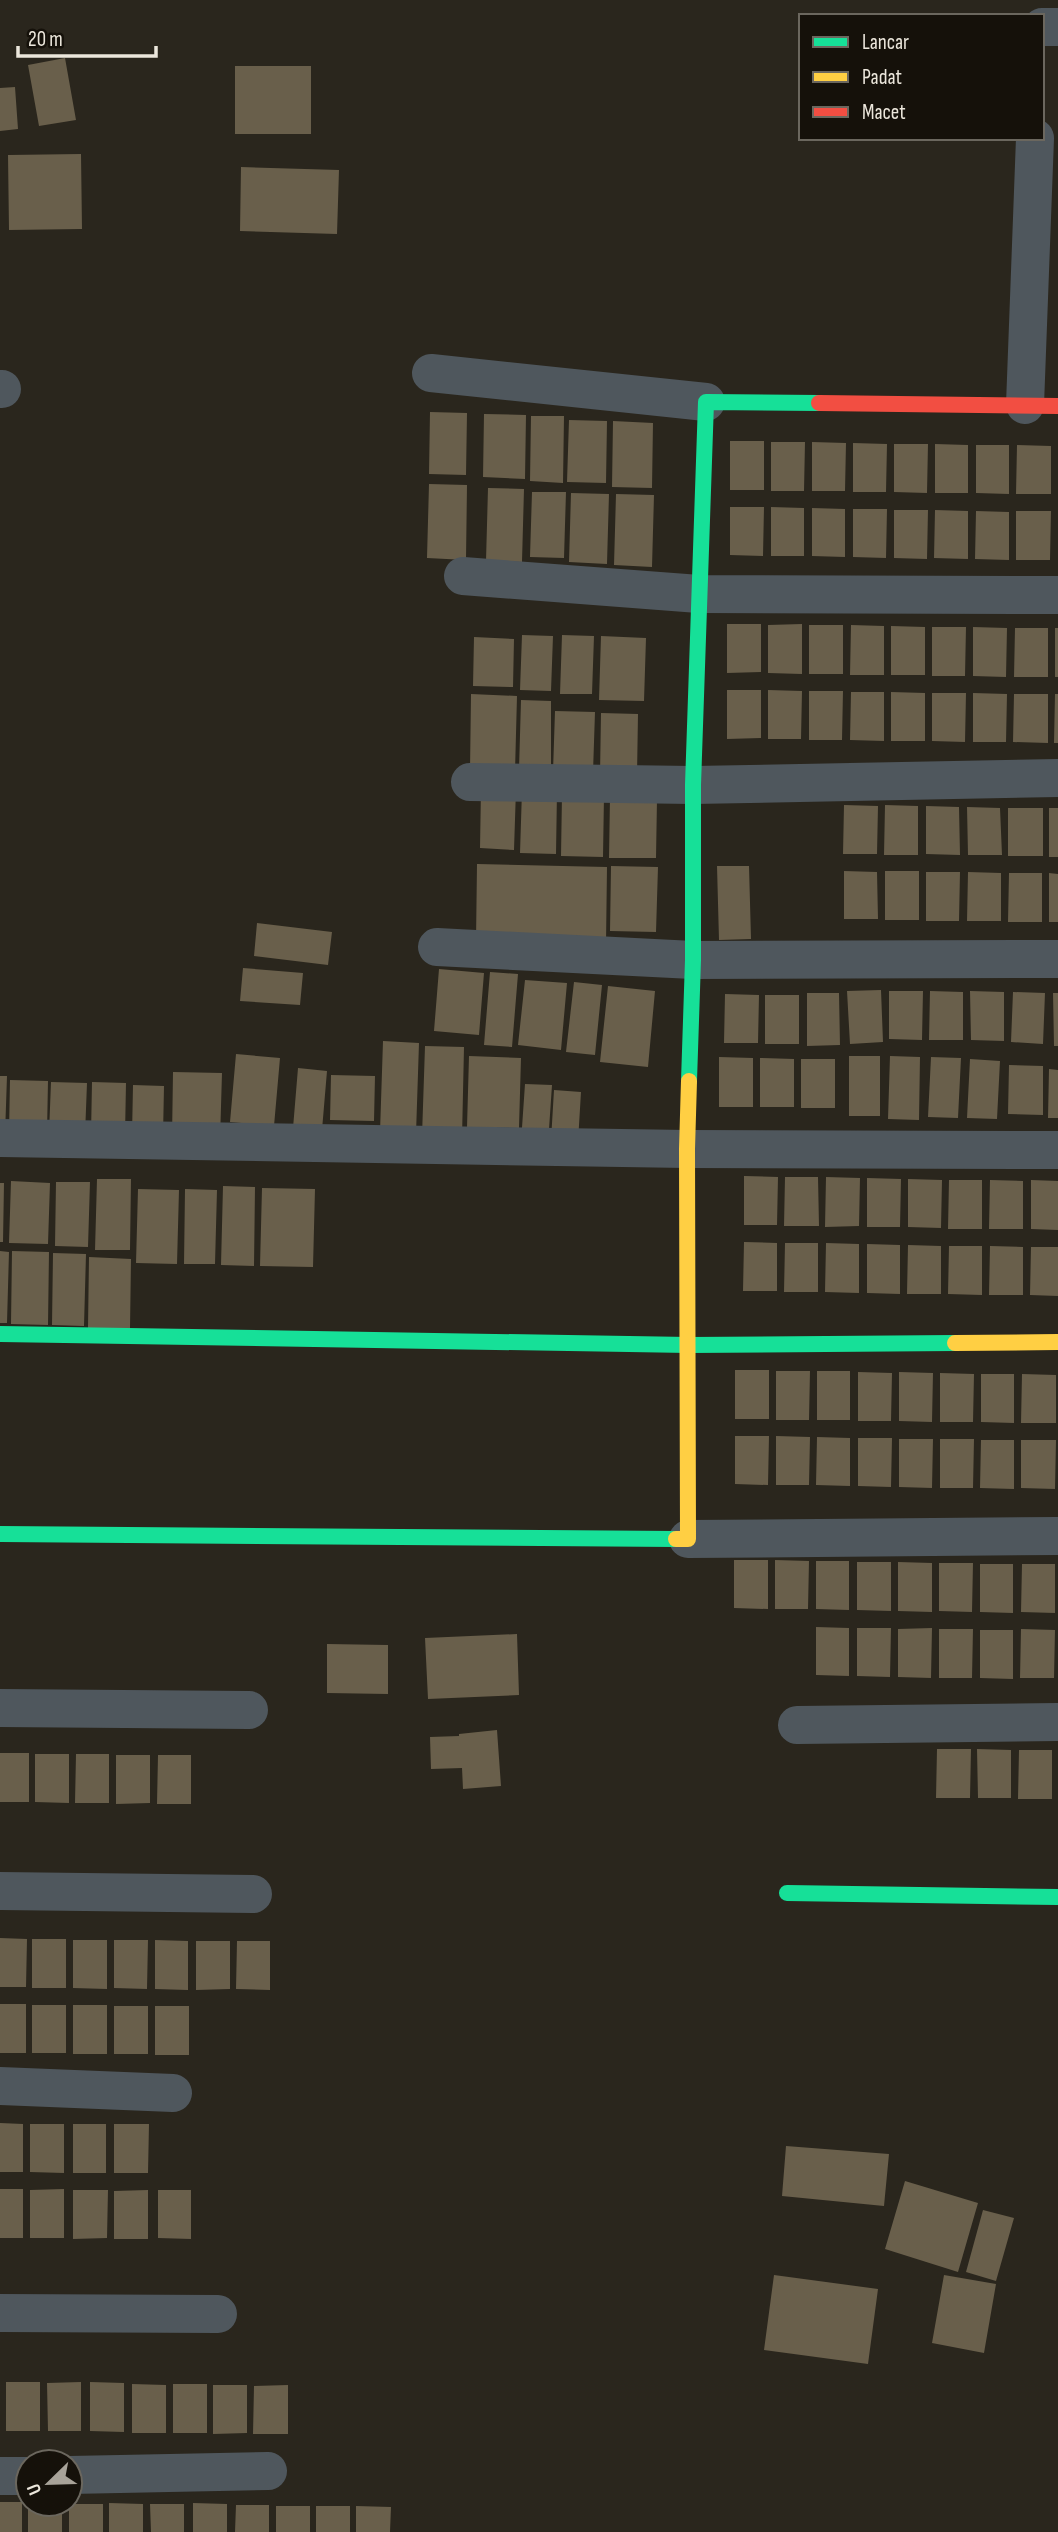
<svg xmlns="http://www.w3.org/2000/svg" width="1058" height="2532" font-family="'Sofia Sans Condensed',sans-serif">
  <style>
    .building { fill: #695f4b }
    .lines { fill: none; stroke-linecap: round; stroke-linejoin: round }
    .street { stroke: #4f575d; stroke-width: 38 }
    .fast { stroke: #16e098; stroke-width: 16 }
    .slow { stroke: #ffcf43; stroke-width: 16 }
    .jam { stroke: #f24e42; stroke-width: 16 }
  </style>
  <rect width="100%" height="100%" fill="#2a261d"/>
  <path class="building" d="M 65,58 L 76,120 L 39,126 L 28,65 Z
    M 235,66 L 311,66 L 311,134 L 235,134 Z
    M 15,87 L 18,129 L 0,131 L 0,88 Z
    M 81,154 L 82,229 L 9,230 L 8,155 Z
    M 241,167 L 339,170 L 337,234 L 240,231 Z
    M 430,412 L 467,413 L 466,475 L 429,474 Z
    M 484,414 L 526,415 L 525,479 L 483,477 Z
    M 531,416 L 564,416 L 563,483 L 530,481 Z
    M 569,420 L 607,421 L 606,483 L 567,482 Z
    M 613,421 L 653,423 L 652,488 L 612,487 Z
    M 730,441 L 764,441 L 764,490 L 730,490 Z
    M 771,442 L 805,442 L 804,491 L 771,491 Z
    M 812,442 L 846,443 L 845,491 L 812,491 Z
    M 853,443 L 887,444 L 886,492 L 853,492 Z
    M 894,444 L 928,444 L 927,493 L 894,492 Z
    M 935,444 L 968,445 L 968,493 L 935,493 Z
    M 976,445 L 1009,445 L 1009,494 L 976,493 Z
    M 1017,445 L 1051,446 L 1051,494 L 1016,494 Z
    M 429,484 L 467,485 L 466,560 L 427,558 Z
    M 488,488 L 524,489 L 522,562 L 486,561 Z
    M 532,492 L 566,492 L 564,558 L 530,557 Z
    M 571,493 L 609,494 L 607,564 L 569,562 Z
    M 616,494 L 654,495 L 652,567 L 614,565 Z
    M 730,507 L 764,507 L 763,556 L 730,555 Z
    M 771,507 L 804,508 L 804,556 L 771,556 Z
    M 812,508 L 845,509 L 845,557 L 812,556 Z
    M 853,509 L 887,509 L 886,558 L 853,557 Z
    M 894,510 L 928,510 L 927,559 L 894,558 Z
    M 935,510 L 968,511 L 968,559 L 934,558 Z
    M 976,511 L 1009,512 L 1009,560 L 975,559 Z
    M 1016,511 L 1051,511 L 1050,560 L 1016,560 Z
    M 727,624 L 761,624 L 761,672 L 727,673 Z
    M 802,624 L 802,674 L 768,673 L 768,625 Z
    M 809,625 L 843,625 L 843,674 L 809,674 Z
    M 851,625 L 884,626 L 884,675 L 850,675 Z
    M 891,626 L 925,627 L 925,675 L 891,675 Z
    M 932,627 L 966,627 L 965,676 L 932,676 Z
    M 973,627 L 1007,628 L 1006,677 L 973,676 Z
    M 1015,628 L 1048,628 L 1048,677 L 1014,677 Z
    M 1055,628 L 1058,628 L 1058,677 L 1055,677 Z
    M 522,635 L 553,636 L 551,691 L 520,690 Z
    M 562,635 L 594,636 L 592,694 L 560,694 Z
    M 601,636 L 646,638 L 644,701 L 599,700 Z
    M 474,637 L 514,639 L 513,687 L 473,686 Z
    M 727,690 L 761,690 L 761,738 L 727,739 Z
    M 768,690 L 802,691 L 801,739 L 768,739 Z
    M 809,691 L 843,691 L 842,740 L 809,740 Z
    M 851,692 L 884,692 L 884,741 L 850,740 Z
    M 891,692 L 925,693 L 925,741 L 891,741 Z
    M 932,693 L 966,693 L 965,742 L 932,741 Z
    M 973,693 L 1007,694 L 1006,742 L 973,742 Z
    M 471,694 L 517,696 L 515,772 L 470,770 Z
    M 1014,694 L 1048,694 L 1048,743 L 1013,742 Z
    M 1055,694 L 1058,694 L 1058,743 L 1054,743 Z
    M 521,700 L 551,701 L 551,771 L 519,770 Z
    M 555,711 L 595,712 L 593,773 L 553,772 Z
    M 601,713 L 638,714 L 637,776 L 600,775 Z
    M 481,788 L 516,789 L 514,850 L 480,848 Z
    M 522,790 L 557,791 L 556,854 L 520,853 Z
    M 562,794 L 604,795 L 603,857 L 561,856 Z
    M 610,797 L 657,799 L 656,858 L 609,858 Z
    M 844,805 L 878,806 L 877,854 L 843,854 Z
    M 885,805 L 918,806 L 918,855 L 884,855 Z
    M 926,806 L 959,807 L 960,855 L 926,854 Z
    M 967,807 L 1000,808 L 1002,855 L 968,855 Z
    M 1008,808 L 1043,808 L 1043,856 L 1008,856 Z
    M 1049,808 L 1058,808 L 1058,857 L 1049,857 Z
    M 477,864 L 607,867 L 606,944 L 476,941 Z
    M 611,866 L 658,867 L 656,932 L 610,931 Z
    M 717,866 L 749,866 L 751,939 L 719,940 Z
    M 844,871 L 877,872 L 878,919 L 844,919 Z
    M 885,871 L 919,871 L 919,920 L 885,920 Z
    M 926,872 L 960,872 L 959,921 L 926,921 Z
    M 968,872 L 1001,873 L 1001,921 L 967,921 Z
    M 1009,873 L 1042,873 L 1042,922 L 1008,922 Z
    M 1049,873 L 1058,874 L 1058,922 L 1049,922 Z
    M 257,923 L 332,932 L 328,965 L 254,956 Z
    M 243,968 L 303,973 L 300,1005 L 240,1001 Z
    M 439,969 L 484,973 L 479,1035 L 434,1031 Z
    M 490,972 L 518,974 L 512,1047 L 484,1045 Z
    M 525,980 L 567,983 L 561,1050 L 518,1045 Z
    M 574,982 L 602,985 L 595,1055 L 566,1052 Z
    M 608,986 L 655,991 L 648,1067 L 600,1062 Z
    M 881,990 L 883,1042 L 850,1044 L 847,991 Z
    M 889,991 L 923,991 L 922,1040 L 889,1039 Z
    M 930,991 L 963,992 L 963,1040 L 929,1040 Z
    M 970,991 L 1004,992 L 1004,1041 L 971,1040 Z
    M 1013,992 L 1045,993 L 1043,1044 L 1011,1042 Z
    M 807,993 L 839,993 L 840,1045 L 807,1046 Z
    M 1053,993 L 1058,993 L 1058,1046 L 1054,1046 Z
    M 725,994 L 759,995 L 758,1043 L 724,1043 Z
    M 765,995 L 799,995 L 799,1044 L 765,1044 Z
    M 383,1041 L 419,1043 L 416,1134 L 380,1132 Z
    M 425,1046 L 464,1047 L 462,1138 L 422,1136 Z
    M 236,1054 L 280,1058 L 274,1126 L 230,1122 Z
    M 469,1056 L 521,1058 L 519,1128 L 467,1127 Z
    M 849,1056 L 880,1056 L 880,1116 L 849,1116 Z
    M 890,1056 L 920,1057 L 919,1120 L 888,1119 Z
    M 719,1057 L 753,1058 L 753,1107 L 719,1107 Z
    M 931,1057 L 961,1058 L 958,1118 L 928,1117 Z
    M 760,1058 L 794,1059 L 794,1107 L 760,1107 Z
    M 801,1059 L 835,1059 L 835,1108 L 801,1108 Z
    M 970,1059 L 1000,1061 L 997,1119 L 967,1118 Z
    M 1009,1065 L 1043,1066 L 1043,1115 L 1008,1114 Z
    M 298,1068 L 327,1071 L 322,1130 L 293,1128 Z
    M 1049,1069 L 1058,1070 L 1058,1118 L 1048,1118 Z
    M 173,1072 L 222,1073 L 220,1140 L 172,1138 Z
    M 331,1075 L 375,1076 L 374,1121 L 330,1120 Z
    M 0,1076 L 7,1076 L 5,1135 L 0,1135 Z
    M 10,1080 L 48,1081 L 47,1133 L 9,1132 Z
    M 51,1082 L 87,1083 L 85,1135 L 49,1133 Z
    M 92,1082 L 126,1083 L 125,1135 L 91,1134 Z
    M 525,1084 L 552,1085 L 548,1144 L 521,1142 Z
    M 133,1085 L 164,1086 L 163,1136 L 132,1135 Z
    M 554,1090 L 581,1092 L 578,1142 L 551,1140 Z
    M 744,1176 L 778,1177 L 777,1225 L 744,1225 Z
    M 785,1177 L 818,1177 L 819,1226 L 784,1226 Z
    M 826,1177 L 860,1178 L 859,1226 L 825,1227 Z
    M 867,1178 L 901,1179 L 900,1227 L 867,1227 Z
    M 97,1179 L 131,1179 L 130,1250 L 95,1250 Z
    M 908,1179 L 942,1180 L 941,1228 L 908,1227 Z
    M 949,1180 L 982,1180 L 982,1229 L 948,1229 Z
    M 990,1180 L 1023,1181 L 1023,1229 L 989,1229 Z
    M 1031,1180 L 1058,1181 L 1058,1230 L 1031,1229 Z
    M 11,1181 L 50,1183 L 48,1244 L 9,1243 Z
    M 56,1182 L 90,1182 L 88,1247 L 55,1246 Z
    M 0,1183 L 4,1183 L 3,1242 L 0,1242 Z
    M 223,1186 L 255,1187 L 254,1266 L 221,1265 Z
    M 262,1188 L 315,1189 L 313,1267 L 260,1266 Z
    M 138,1189 L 179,1190 L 177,1264 L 136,1263 Z
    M 185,1189 L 217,1190 L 215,1264 L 184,1264 Z
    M 744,1242 L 777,1243 L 777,1291 L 743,1291 Z
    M 785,1243 L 818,1243 L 818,1292 L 784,1292 Z
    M 826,1243 L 859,1244 L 859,1293 L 825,1292 Z
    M 867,1244 L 900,1245 L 900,1294 L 867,1293 Z
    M 908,1245 L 941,1246 L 941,1294 L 907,1294 Z
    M 949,1246 L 982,1246 L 982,1295 L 948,1294 Z
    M 990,1246 L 1023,1247 L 1023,1295 L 989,1295 Z
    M 1031,1247 L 1058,1247 L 1058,1296 L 1030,1295 Z
    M 0,1251 L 9,1252 L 7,1323 L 0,1323 Z
    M 12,1251 L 49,1252 L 48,1325 L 11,1324 Z
    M 53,1253 L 86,1254 L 84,1326 L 52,1325 Z
    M 89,1257 L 131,1259 L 130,1329 L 88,1328 Z
    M 735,1370 L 769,1370 L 769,1419 L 735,1419 Z
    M 776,1371 L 810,1371 L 809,1420 L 776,1420 Z
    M 817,1371 L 850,1371 L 850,1420 L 817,1420 Z
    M 858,1372 L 892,1373 L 891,1421 L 858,1421 Z
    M 899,1372 L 933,1373 L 932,1422 L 899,1421 Z
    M 940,1373 L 974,1374 L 973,1422 L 940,1422 Z
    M 981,1374 L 1014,1374 L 1014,1423 L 981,1422 Z
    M 1022,1374 L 1056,1375 L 1056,1423 L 1021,1423 Z
    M 735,1436 L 769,1436 L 768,1485 L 735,1484 Z
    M 776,1436 L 810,1437 L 809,1485 L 776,1485 Z
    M 817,1437 L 850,1438 L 850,1486 L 816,1485 Z
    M 858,1438 L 892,1438 L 891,1487 L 858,1486 Z
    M 899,1439 L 933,1439 L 932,1488 L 899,1487 Z
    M 940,1439 L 974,1439 L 973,1488 L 940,1488 Z
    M 981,1440 L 1014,1440 L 1014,1489 L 980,1488 Z
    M 1021,1440 L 1056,1440 L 1055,1489 L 1021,1488 Z
    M 734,1560 L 768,1560 L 768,1609 L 734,1608 Z
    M 775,1560 L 809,1561 L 808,1609 L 775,1609 Z
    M 816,1561 L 849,1561 L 849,1610 L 816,1609 Z
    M 857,1562 L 891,1562 L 891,1611 L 857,1610 Z
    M 898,1562 L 932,1563 L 932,1612 L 898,1611 Z
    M 939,1563 L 973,1563 L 972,1612 L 939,1611 Z
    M 980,1564 L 1013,1564 L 1013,1613 L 980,1612 Z
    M 1022,1564 L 1055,1564 L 1055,1613 L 1021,1612 Z
    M 816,1627 L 849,1628 L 849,1676 L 816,1675 Z
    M 857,1628 L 891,1628 L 890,1677 L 857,1676 Z
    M 932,1628 L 931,1678 L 898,1677 L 898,1629 Z
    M 939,1629 L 973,1629 L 972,1678 L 939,1678 Z
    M 1021,1629 L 1055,1630 L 1054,1678 L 1020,1678 Z
    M 980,1630 L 1013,1630 L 1013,1679 L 980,1678 Z
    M 517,1634 L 519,1695 L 428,1699 L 425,1638 Z
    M 327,1644 L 388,1645 L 388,1694 L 327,1693 Z
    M 497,1730 L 501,1786 L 463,1789 L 462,1768 L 431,1769 L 430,1737 L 459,1736 L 459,1734 Z
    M 937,1749 L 971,1749 L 970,1798 L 936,1798 Z
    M 977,1749 L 1011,1750 L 1011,1798 L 978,1798 Z
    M 1019,1750 L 1052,1750 L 1052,1799 L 1018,1799 Z
    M 0,1753 L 29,1753 L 29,1802 L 0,1802 Z
    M 35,1754 L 69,1754 L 69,1803 L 35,1802 Z
    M 76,1754 L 109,1754 L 109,1803 L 75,1803 Z
    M 116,1755 L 150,1755 L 150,1803 L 116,1804 Z
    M 158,1755 L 191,1755 L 191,1804 L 157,1804 Z
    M 0,1938 L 27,1939 L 26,1987 L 0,1987 Z
    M 32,1939 L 66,1939 L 66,1988 L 32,1988 Z
    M 73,1940 L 107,1940 L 107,1989 L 73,1988 Z
    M 114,1940 L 148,1940 L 147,1989 L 114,1988 Z
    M 155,1940 L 188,1941 L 188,1990 L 155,1989 Z
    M 196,1941 L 230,1941 L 230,1989 L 196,1990 Z
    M 237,1941 L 270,1941 L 270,1990 L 236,1989 Z
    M 0,2004 L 26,2004 L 26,2053 L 0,2053 Z
    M 32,2005 L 66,2005 L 66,2053 L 32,2053 Z
    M 73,2005 L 107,2005 L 107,2054 L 73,2054 Z
    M 114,2006 L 148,2006 L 148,2054 L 114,2054 Z
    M 155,2006 L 189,2006 L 189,2055 L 155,2055 Z
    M 0,2123 L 23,2124 L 23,2172 L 0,2172 Z
    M 30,2124 L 64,2124 L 64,2173 L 30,2172 Z
    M 73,2124 L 106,2124 L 106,2173 L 73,2173 Z
    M 114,2124 L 149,2124 L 148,2173 L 114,2173 Z
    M 786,2146 L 889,2154 L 884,2206 L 782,2196 Z
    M 905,2181 L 978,2203 L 958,2272 L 885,2249 Z
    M 0,2189 L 23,2189 L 23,2238 L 0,2238 Z
    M 64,2189 L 64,2238 L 30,2238 L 30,2190 Z
    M 73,2190 L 108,2190 L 107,2238 L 73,2239 Z
    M 148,2190 L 148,2239 L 114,2239 L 114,2191 Z
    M 158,2190 L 191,2190 L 191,2239 L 158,2238 Z
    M 983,2210 L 1014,2218 L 996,2281 L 966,2272 Z
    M 774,2275 L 878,2289 L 868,2364 L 764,2350 Z
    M 944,2275 L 996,2284 L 984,2353 L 932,2343 Z
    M 6,2382 L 40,2382 L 40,2431 L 6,2431 Z
    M 81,2382 L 81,2431 L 48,2431 L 47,2383 Z
    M 90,2382 L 124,2383 L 124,2432 L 90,2431 Z
    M 132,2384 L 166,2385 L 166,2433 L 132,2433 Z
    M 173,2384 L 207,2384 L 207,2433 L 173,2433 Z
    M 213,2385 L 247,2385 L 247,2433 L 213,2434 Z
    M 288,2385 L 288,2434 L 253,2434 L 254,2386 Z
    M 0,2502 L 22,2502 L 22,2532 L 0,2532 Z
    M 109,2503 L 143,2504 L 143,2532 L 109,2532 Z
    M 193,2503 L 227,2504 L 227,2532 L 193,2532 Z
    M 28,2504 L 62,2504 L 62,2532 L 28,2532 Z
    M 69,2504 L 103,2504 L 103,2532 L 69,2532 Z
    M 150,2504 L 184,2504 L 184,2532 L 151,2532 Z
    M 236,2505 L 269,2505 L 269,2532 L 235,2532 Z
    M 276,2506 L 310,2506 L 310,2532 L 276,2532 Z
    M 316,2506 L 350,2506 L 350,2532 L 316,2532 Z
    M 356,2506 L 391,2507 L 390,2532 L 356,2532 Z"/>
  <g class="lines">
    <path class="street" d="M 1042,27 L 1058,27
      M 431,373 L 706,402
      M 0,389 L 2,389
      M 1025,405 L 1035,138
      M 463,576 L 699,594 L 1058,595
      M 470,782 L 693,785 L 1058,778
      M 437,947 L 693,960 L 1058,959
      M 0,1138 L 687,1149 L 1058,1150
      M 688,1539 L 1058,1536
      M 0,1708 L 249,1710
      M 797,1725 L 1058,1722
      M 0,1891 L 253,1894
      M 0,2086 L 173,2093
      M 0,2313 L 218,2314
      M 70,2475 L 268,2471
      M 0,2476 L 28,2476"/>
    <path class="fast" d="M 689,1081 L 693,960 L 693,785 L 706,402 L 819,403
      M 0,1334 L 689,1345 L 955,1343
      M 0,1534 L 676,1539
      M 787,1893 L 1058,1897"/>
    <path class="slow" d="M 955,1343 L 1058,1342
      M 676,1539 L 688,1539 L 687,1149 L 689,1081"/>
    <path class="jam" d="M 819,403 L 1058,406"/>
  </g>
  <rect x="799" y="14" width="245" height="126" fill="#15110a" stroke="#6b675e" stroke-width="2"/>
  <rect x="813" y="37" width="35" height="10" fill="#16e098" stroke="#6b675e" stroke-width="2"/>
  <text x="862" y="49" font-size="21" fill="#ece7dc">Lancar</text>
  <rect x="813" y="72" width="35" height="10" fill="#ffcf43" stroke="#6b675e" stroke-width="2"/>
  <text x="862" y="84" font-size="21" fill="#ece7dc">Padat</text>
  <rect x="813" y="107" width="35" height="10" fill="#f24e42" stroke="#6b675e" stroke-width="2"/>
  <text x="862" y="119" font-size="21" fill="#ece7dc">Macet</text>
  <g transform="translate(49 2483) rotate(247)"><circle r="33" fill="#15110a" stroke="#6b675e" stroke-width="2"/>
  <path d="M0-5L12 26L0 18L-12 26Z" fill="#a8a399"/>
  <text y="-10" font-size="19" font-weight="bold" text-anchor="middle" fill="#ece7dc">U</text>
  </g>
  <path d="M18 46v10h138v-10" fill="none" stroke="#ece7dc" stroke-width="3.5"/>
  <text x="28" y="46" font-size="21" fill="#ece7dc" stroke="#15110a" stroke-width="5" paint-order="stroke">20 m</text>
</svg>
